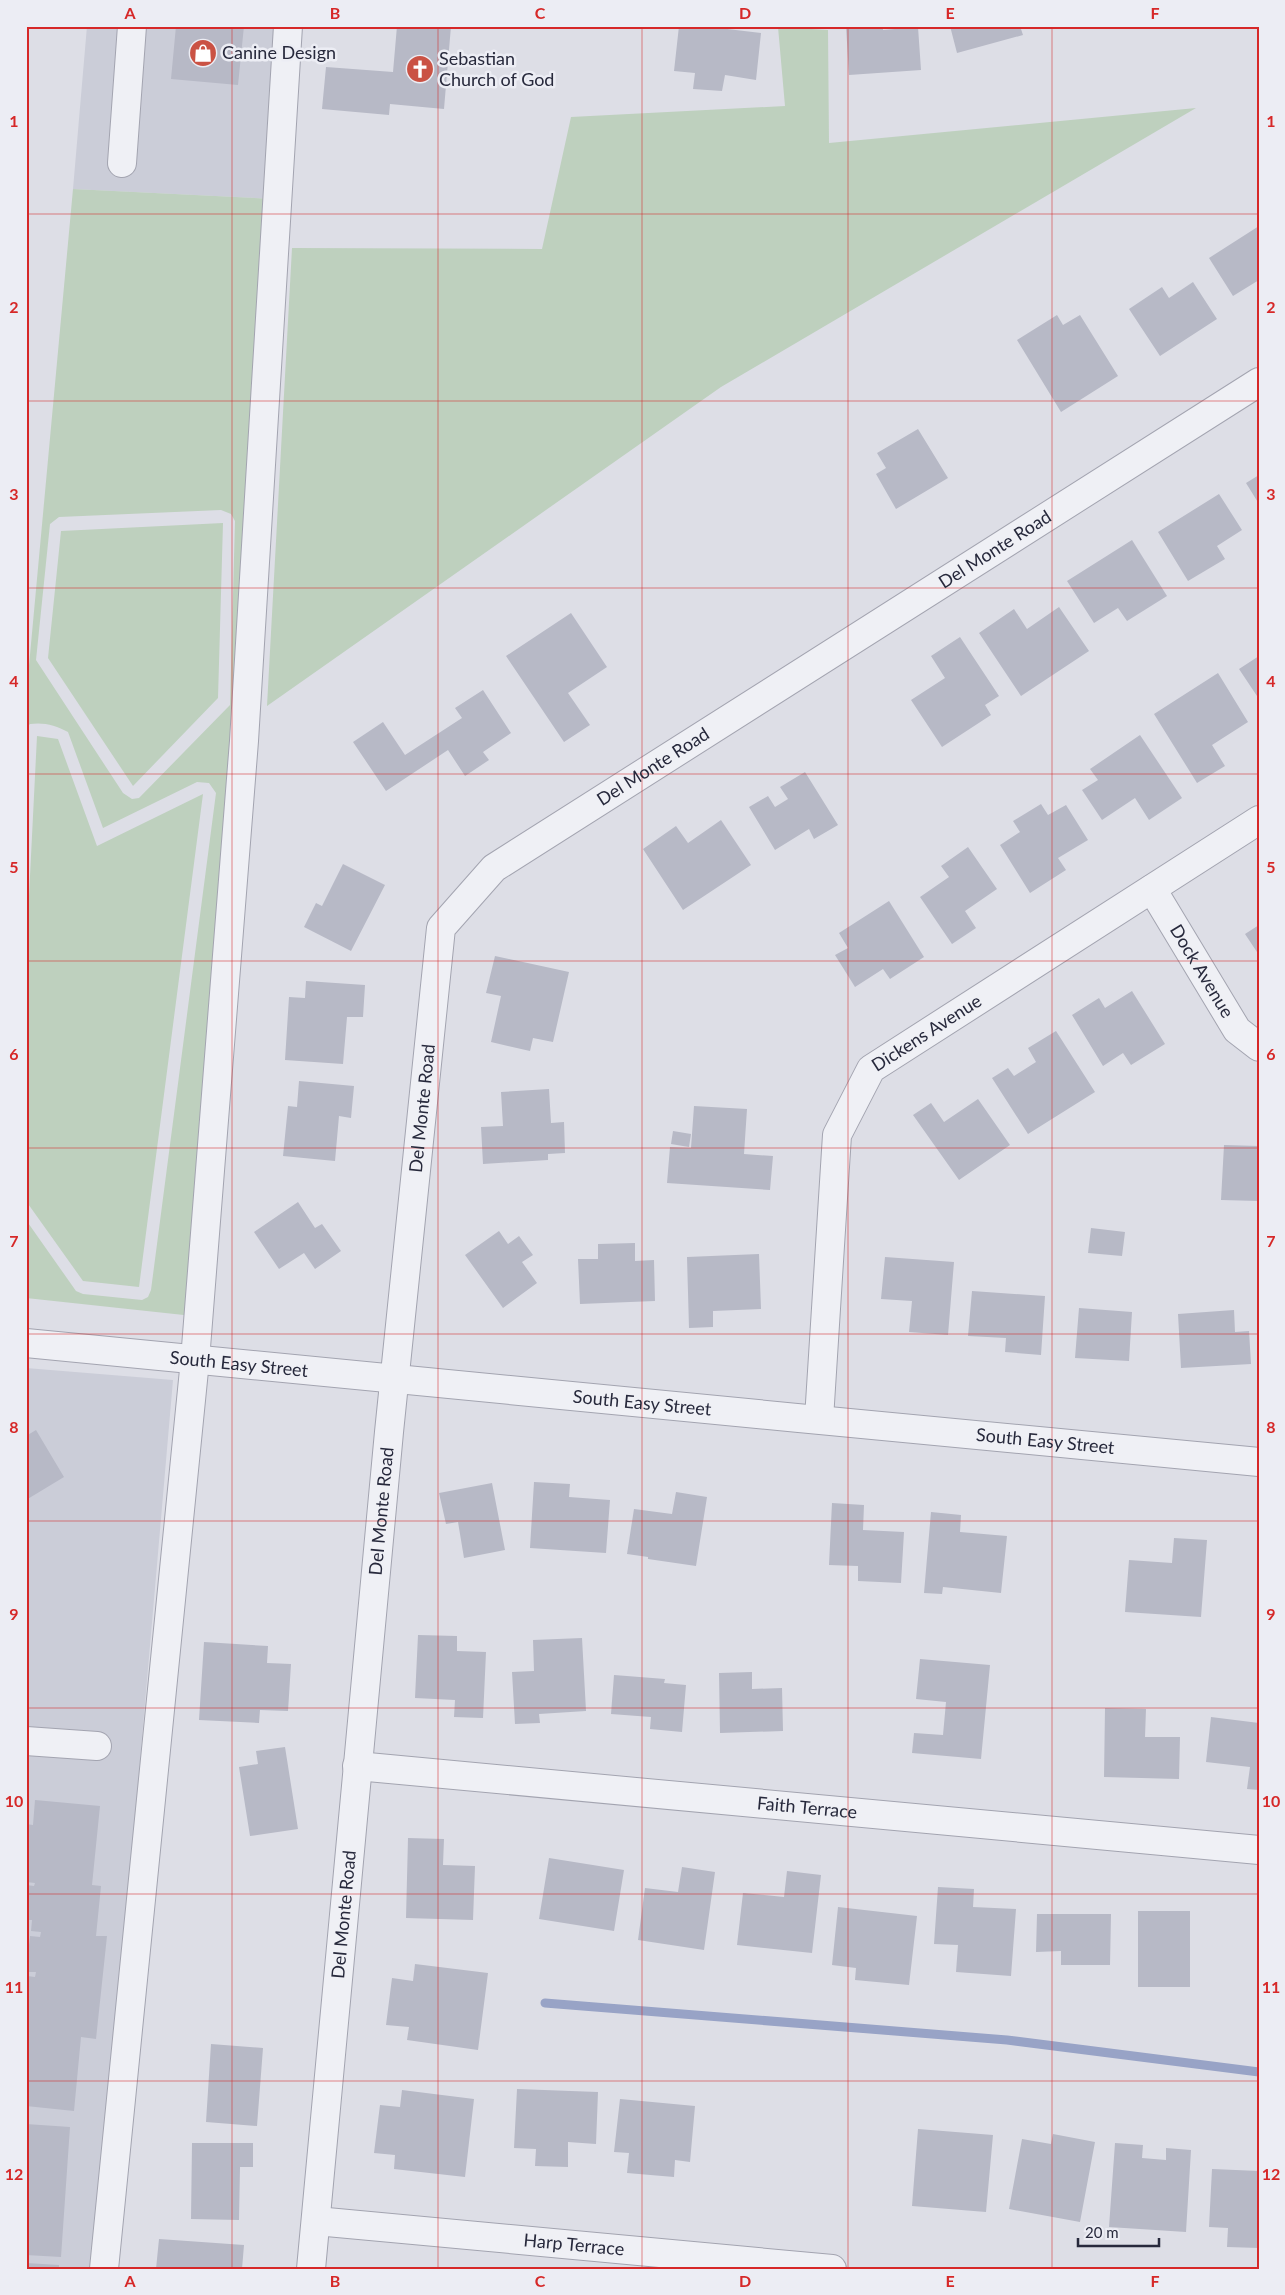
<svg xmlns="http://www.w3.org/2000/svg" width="1285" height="2295" font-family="Lato,sans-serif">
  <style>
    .built { fill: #cbcdd8 }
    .green { fill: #bed0be; fill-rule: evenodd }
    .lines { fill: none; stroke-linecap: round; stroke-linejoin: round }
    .stream { stroke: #98a3c6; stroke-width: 9 }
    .building { fill: #b7b9c6 }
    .minor-casing { stroke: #a3a4b0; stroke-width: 30 }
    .minor { stroke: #eff0f5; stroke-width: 28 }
    .grid { fill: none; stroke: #d62828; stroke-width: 1; stroke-opacity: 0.55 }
    .labels { text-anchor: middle; stroke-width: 5; stroke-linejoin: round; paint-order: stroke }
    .poi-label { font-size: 18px; fill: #27293c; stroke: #ecedf4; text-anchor: start }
    .street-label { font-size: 18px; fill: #27293c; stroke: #ecedf4 }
    .neatline { fill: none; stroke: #d62828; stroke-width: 2 }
    .grid-label { font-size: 16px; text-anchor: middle; font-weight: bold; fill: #d62828 }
  </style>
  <rect width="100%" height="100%" fill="#dddee6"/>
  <path class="built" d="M 87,26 L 289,26 L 274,199 L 73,189 Z
    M 26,1368 L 173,1380 L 96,2269 L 26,2269 Z"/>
  <path class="green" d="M 778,27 L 828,30 L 829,143 L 1196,108 L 721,387 L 267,706 L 292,248 L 542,249 L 571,117 L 785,106 Z
    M 73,189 L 274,199 L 193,1316 L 26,1298 L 26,1220 L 76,1291 L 83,1294 L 142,1300 L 148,1297 L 151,1290 L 216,793 L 209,783 L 197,782 L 103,828 L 68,732 C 56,725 43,722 30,724 L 26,728 L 26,698 ZM 221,510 L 231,514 L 235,521 L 230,705 L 139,798 L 132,799 L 123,793 L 36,660 L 50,524 L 59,517 Z
    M 223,523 L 218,698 L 133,786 L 48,658 L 61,531 Z
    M 37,736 L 58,739 L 97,846 L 203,794 L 139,1287 L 83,1281 L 26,1201 L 26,956 Z"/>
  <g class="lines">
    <path class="stream" d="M 545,2003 L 1007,2040 L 1259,2072"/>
  </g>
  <path class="building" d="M 176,26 L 244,26 L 238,85 L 171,79 Z
    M 397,26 L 451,26 L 444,109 L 390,104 L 389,115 L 322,109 L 326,67 L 393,72 Z
    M 679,26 L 702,26 L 761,33 L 756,80 L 725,75 L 722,91 L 693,89 L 695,73 L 674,71 Z
    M 846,26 L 883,26 L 883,30 L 918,27 L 921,70 L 849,75 Z
    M 950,26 L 1020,26 L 1023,35 L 957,53 Z
    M 1259,226 L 1259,280 L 1233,296 L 1209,258 Z
    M 1193,282 L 1217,319 L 1160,356 L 1129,309 L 1162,287 L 1169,298 Z
    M 1057,315 L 1063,325 L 1080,315 L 1118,376 L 1061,412 L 1017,340 Z
    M 918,429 L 948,478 L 896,509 L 876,474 L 886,468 L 877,453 Z
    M 1259,475 L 1259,504 L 1246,483 Z
    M 1219,494 L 1242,530 L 1217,546 L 1225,559 L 1188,581 L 1158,532 Z
    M 1132,540 L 1167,596 L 1127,621 L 1118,608 L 1094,623 L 1067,581 Z
    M 1059,607 L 1089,651 L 1021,696 L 979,633 L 1014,609 L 1027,629 Z
    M 571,613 L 607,667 L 568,693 L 590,725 L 564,742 L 506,656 Z
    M 960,637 L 999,696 L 985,705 L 991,715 L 942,747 L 911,700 L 945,678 L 931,656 Z
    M 1259,656 L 1259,699 L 1239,669 Z
    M 1218,673 L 1248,722 L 1212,745 L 1225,766 L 1197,783 L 1154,714 Z
    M 483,690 L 511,733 L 483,752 L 489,760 L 465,776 L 448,750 L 386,791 L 353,742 L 383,722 L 405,755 L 462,718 L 455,708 Z
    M 1140,735 L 1182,798 L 1149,820 L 1135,798 L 1102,820 L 1082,790 L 1098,780 L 1090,769 Z
    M 805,772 L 838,825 L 814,839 L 809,829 L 775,850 L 749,807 L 768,796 L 775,807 L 788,799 L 780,787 Z
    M 1041,804 L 1048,815 L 1066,805 L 1088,840 L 1058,858 L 1066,870 L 1030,893 L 1000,845 L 1020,832 L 1013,821 Z
    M 721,820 L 751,865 L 683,910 L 643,849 L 676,826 L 688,843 Z
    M 968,847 L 997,889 L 965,911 L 976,928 L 952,944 L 920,897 L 949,877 L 941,866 Z
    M 343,864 L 385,885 L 351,951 L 304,927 L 316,903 L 322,906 Z
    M 889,901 L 924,957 L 890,979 L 883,969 L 855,987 L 835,955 L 848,948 L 839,933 Z
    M 1259,925 L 1259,955 L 1245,934 Z
    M 495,956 L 569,972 L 553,1042 L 533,1038 L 530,1051 L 491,1042 L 501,996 L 486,993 Z
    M 306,981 L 365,985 L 363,1017 L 347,1017 L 343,1064 L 285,1060 L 289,997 L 305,998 Z
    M 1132,991 L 1165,1044 L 1131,1065 L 1123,1053 L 1103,1066 L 1072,1015 L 1099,998 L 1105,1008 Z
    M 1056,1031 L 1095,1092 L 1028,1134 L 992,1078 L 1008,1068 L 1014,1076 L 1036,1062 L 1028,1048 Z
    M 299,1081 L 354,1086 L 351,1118 L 339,1116 L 335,1161 L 283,1156 L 288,1106 L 297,1107 Z
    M 549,1089 L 551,1123 L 564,1122 L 565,1153 L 548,1154 L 548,1160 L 483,1164 L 481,1127 L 503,1126 L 501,1092 Z
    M 978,1099 L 1010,1145 L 959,1180 L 913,1115 L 931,1103 L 944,1122 Z
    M 694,1106 L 747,1109 L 744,1154 L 773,1156 L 770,1190 L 667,1183 L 670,1147 L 691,1148 Z
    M 673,1131 L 691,1134 L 689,1147 L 671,1144 Z
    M 1224,1145 L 1259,1146 L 1259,1201 L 1221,1200 Z
    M 298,1202 L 315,1228 L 322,1224 L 341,1251 L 315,1269 L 304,1253 L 279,1269 L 254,1232 Z
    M 1091,1228 L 1125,1232 L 1122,1256 L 1088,1253 Z
    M 499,1231 L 508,1244 L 519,1236 L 533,1255 L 522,1262 L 537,1283 L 503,1308 L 465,1255 Z
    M 635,1243 L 635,1261 L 654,1260 L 655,1301 L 580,1304 L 578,1259 L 598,1259 L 598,1244 Z
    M 759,1254 L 761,1309 L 713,1311 L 713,1327 L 689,1328 L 687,1257 Z
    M 885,1257 L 954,1262 L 948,1335 L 909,1332 L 912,1301 L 881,1299 Z
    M 972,1291 L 1045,1296 L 1041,1355 L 1005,1352 L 1006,1338 L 968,1336 Z
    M 1079,1308 L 1132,1312 L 1129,1361 L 1075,1358 Z
    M 1234,1310 L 1235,1332 L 1249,1331 L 1251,1364 L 1181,1368 L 1178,1314 Z
    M 36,1430 L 64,1477 L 26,1500 L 26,1436 Z
    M 534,1482 L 570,1484 L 569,1497 L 610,1500 L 606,1553 L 530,1548 Z
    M 492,1483 L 505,1550 L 464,1558 L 458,1522 L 446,1524 L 439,1493 Z
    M 676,1492 L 707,1497 L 696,1566 L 648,1559 L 648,1557 L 627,1554 L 634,1509 L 672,1514 Z
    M 832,1503 L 864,1505 L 863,1530 L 904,1532 L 901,1583 L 858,1581 L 858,1566 L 829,1565 Z
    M 931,1512 L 961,1515 L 960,1532 L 1007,1536 L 1001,1593 L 943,1587 L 942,1594 L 924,1593 Z
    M 1174,1538 L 1207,1540 L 1201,1617 L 1125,1612 L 1129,1560 L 1172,1563 Z
    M 418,1635 L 457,1636 L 457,1651 L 486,1652 L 483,1718 L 454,1717 L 455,1700 L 415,1698 Z
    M 582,1638 L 586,1711 L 539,1714 L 540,1723 L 515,1724 L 512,1672 L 534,1671 L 533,1640 Z
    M 204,1642 L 268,1646 L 267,1663 L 291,1664 L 288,1711 L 260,1710 L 259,1723 L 199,1720 Z
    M 920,1659 L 990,1665 L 981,1759 L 912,1753 L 914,1733 L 943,1735 L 946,1702 L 916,1699 Z
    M 752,1672 L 752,1689 L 782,1688 L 783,1731 L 720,1733 L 719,1673 Z
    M 614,1675 L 665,1679 L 664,1683 L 686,1685 L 682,1732 L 650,1729 L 651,1717 L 611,1714 Z
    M 1105,1708 L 1146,1709 L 1145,1737 L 1180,1737 L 1179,1779 L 1104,1777 Z
    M 1211,1717 L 1259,1723 L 1259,1790 L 1247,1789 L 1250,1767 L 1206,1762 Z
    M 285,1747 L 298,1829 L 250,1836 L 239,1767 L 258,1764 L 256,1751 Z
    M 35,1800 L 100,1806 L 92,1885 L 101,1886 L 96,1936 L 107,1936 L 96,2039 L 81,2037 L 74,2111 L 26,2106 L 26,1978 L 27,1976 L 35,1977 L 36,1972 L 26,1972 L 30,1936 L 40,1937 L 41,1932 L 31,1931 L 32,1920 L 26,1920 L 26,1885 L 34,1886 L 35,1883 L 26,1882 L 26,1824 L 33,1825 Z
    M 408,1838 L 444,1839 L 443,1865 L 475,1866 L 473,1920 L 406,1918 Z
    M 549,1858 L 624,1870 L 614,1931 L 539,1919 Z
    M 682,1867 L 715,1872 L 704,1950 L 638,1940 L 645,1888 L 678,1892 Z
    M 787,1871 L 821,1875 L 812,1953 L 737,1945 L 743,1893 L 784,1897 Z
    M 938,1887 L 974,1889 L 973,1907 L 1016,1909 L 1011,1976 L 956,1972 L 958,1945 L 934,1944 Z
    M 838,1907 L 917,1916 L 909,1985 L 855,1980 L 856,1968 L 832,1965 Z
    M 1138,1911 L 1190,1911 L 1190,1987 L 1138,1987 Z
    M 1037,1914 L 1111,1914 L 1110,1965 L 1061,1965 L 1061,1951 L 1036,1952 Z
    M 415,1964 L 488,1973 L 478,2050 L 407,2040 L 409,2027 L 386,2025 L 392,1978 L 413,1981 Z
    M 211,2044 L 263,2048 L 257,2126 L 206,2122 Z
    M 517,2089 L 598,2092 L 596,2144 L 568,2142 L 568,2167 L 535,2166 L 536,2149 L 514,2148 Z
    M 402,2090 L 474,2099 L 465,2177 L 394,2169 L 395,2155 L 374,2153 L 380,2105 L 400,2107 Z
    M 620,2099 L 695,2106 L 690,2162 L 675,2160 L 674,2177 L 627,2173 L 629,2153 L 614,2152 Z
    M 26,2124 L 70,2127 L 61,2257 L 26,2255 Z
    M 918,2129 L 993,2135 L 986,2212 L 912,2206 Z
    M 1053,2134 L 1095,2142 L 1080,2222 L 1009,2209 L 1022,2139 L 1051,2144 Z
    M 192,2143 L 253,2143 L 253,2167 L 240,2167 L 239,2220 L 191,2219 Z
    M 1115,2143 L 1143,2145 L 1142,2158 L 1166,2160 L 1166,2148 L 1191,2150 L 1186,2232 L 1109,2227 Z
    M 1212,2169 L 1259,2171 L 1259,2248 L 1227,2247 L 1228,2228 L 1209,2227 Z
    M 159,2239 L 244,2245 L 242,2269 L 156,2269 Z
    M 26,2263 L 59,2265 L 59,2269 L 26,2269 Z"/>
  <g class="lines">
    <g class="minor-casing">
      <g id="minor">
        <path d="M 122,163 L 132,26"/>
        <path id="s1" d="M 1152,889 L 1237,1030 L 1259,1047"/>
        <path id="s2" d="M 26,1343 C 437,1385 848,1422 1259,1462"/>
        <path id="s3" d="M 819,1419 L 837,1135 L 871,1069 L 1259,820"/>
        <path d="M 26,1741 L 97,1746"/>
        <path id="s4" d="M 357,1766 L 1259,1850"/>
        <path id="s5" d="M 316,2221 L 832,2269"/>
        <path d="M 104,2269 L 195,1360 L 244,741 L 288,26"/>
        <path id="s6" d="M 311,2269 L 389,1432 L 441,928 L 494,868 L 1259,382"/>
      </g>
    </g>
    <use href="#minor" class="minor"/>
  </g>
  <path class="grid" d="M 232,26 L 232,2269M 438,26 L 438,2269M 642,26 L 642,2269M 848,26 L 848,2269M 1052,26 L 1052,2269M 26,214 L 1259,214M 26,401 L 1259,401M 26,588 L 1259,588M 26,774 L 1259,774M 26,961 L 1259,961M 26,1148 L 1259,1148M 26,1334 L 1259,1334M 26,1521 L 1259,1521M 26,1708 L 1259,1708M 26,1894 L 1259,1894M 26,2081 L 1259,2081"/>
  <defs>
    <g id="shop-disc" transform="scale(1.4375)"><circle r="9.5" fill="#ca5244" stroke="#ecedf4"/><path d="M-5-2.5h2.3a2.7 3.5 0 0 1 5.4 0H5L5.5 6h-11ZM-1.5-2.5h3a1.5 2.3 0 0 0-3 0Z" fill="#fff"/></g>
    <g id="church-disc" transform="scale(1.4375)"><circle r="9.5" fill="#ca5244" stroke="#ecedf4"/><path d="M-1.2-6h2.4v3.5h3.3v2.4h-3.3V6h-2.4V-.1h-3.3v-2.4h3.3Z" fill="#fff"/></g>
  </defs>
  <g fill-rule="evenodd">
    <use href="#shop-disc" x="203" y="53"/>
    <use href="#church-disc" x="420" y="69"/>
  </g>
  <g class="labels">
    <g class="poi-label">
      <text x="222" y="59">Canine Design</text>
      <text x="439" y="65">Sebastian<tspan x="439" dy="21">Church of God</tspan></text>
    </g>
    <g class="street-label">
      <text dy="6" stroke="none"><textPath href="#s6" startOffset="2021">Del Monte Road</textPath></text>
      <text dy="6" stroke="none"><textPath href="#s6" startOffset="1616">Del Monte Road</textPath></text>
      <text dy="6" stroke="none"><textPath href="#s1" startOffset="96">Dock Avenue</textPath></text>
      <text dy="6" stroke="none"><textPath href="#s3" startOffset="425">Dickens Avenue</textPath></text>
      <text dy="6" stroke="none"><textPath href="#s6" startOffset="1166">Del Monte Road</textPath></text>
      <text dy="6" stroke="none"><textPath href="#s2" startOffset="214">South Easy Street</textPath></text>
      <text dy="6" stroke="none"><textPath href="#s2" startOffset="619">South Easy Street</textPath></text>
      <text dy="6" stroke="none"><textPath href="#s2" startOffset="1024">South Easy Street</textPath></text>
      <text dy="6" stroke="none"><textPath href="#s6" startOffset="761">Del Monte Road</textPath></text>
      <text dy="6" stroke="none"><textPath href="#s4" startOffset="452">Faith Terrace</textPath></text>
      <text dy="6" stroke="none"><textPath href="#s6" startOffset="356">Del Monte Road</textPath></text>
      <text dy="6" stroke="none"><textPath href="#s5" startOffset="259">Harp Terrace</textPath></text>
    </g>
  </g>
  <rect width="1285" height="2295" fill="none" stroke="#ecedf4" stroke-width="55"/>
  <path d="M1078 2238v8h81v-8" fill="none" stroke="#27293c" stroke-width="2.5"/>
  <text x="1085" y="2238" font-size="15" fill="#27293c" stroke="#ecedf4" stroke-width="4" paint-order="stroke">20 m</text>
  <rect x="28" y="28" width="1230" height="2240" class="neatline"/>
  <g class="grid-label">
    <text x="130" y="19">A</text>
    <text x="335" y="19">B</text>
    <text x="540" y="19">C</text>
    <text x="745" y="19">D</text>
    <text x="950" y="19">E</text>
    <text x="1155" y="19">F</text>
    <text x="14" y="127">1</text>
    <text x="1271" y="127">1</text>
    <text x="14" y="313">2</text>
    <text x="1271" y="313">2</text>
    <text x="14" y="500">3</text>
    <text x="1271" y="500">3</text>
    <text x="14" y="687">4</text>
    <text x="1271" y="687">4</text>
    <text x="14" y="873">5</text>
    <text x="1271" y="873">5</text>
    <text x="14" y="1060">6</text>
    <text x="1271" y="1060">6</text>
    <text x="14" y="1247">7</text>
    <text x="1271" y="1247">7</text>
    <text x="14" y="1433">8</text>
    <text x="1271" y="1433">8</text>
    <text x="14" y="1620">9</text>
    <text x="1271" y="1620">9</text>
    <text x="14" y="1807">10</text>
    <text x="1271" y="1807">10</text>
    <text x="14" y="1993">11</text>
    <text x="1271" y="1993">11</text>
    <text x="14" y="2180">12</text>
    <text x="1271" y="2180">12</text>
    <text x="130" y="2287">A</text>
    <text x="335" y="2287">B</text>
    <text x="540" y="2287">C</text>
    <text x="745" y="2287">D</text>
    <text x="950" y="2287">E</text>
    <text x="1155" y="2287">F</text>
  </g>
</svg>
